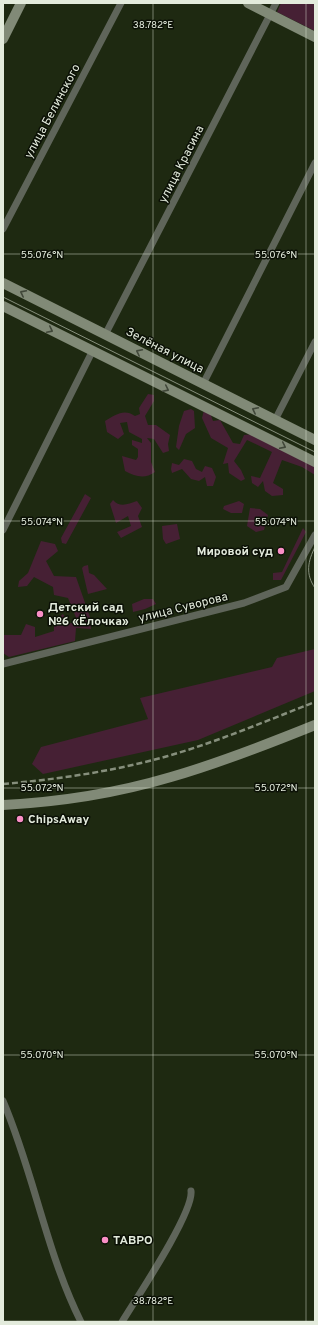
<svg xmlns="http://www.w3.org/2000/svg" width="318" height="1325" font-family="Overpass,sans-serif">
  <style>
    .green { fill: #462034 }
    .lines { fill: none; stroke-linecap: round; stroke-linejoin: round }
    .street { stroke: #5f655a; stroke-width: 7 }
    .secondary { stroke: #818a77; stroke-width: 10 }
    .tram { stroke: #868f7c; stroke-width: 1 }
    .rail { stroke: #868f7c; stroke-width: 2.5; stroke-dasharray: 6 3; stroke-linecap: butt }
    .oneway { stroke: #404739 }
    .ticks { fill: none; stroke: #e3ebdc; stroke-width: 1; stroke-opacity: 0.45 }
    .poi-dot { fill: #fa8fc6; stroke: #0b1006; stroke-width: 1.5 }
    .labels { text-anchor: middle; stroke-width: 3; stroke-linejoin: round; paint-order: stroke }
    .street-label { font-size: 12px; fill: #e3ebdc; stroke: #0b1006 }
    .poi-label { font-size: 12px; font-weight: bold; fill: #e3ebdc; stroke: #0b1006; text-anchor: start }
    .ticks-label { font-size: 10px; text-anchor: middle; fill: #e3ebdc; stroke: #0b1006; stroke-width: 3; stroke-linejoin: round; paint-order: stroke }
  </style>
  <rect width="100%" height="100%" fill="#1e2911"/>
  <path class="green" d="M 281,3 L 315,3 L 315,31 L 277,12 Z
    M 148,394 L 154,395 L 154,401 L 145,416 L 148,425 L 156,425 L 170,435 L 168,444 L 169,451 L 163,453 L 154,439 L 147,438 L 151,443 L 151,462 L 155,472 C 145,479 136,477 125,471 L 122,456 L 136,460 L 138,457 L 138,449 L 132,445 L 132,440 L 142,443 L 142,439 L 129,432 L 127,422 L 120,423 L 124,434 L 118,439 L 107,432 L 105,421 C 115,415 124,408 135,416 L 140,414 L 139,408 Z
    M 191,409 L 194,411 L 195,428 L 186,434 L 179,450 L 176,447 L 179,426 L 184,411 Z
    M 204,410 L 209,410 L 213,421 L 220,420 L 233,443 L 240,444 L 244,435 L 255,434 L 315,464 L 315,475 L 302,467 L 282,460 L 273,483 L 283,489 L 283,495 L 272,496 L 265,491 L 263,481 L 258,487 L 252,483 L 251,476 L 260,478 L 272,452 L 247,440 L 234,461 L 241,470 L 245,479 L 241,481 L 229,473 L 228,463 L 223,464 L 228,448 L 211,438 L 202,418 Z
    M 184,459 L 192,461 L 196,469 L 202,472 L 205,466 L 212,468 L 216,477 L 213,486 L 207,486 L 205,477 L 199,481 L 191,479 L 182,469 L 172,473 L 171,469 L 172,463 L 179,465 Z
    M 85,494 L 91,498 L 66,544 L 62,543 L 61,538 Z
    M 113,500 C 120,508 128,504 137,501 L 142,508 L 138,516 L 142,527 L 121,538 L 117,532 L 131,526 L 128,516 L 116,523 L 110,504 Z
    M 239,501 L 244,504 L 242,513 L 231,513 L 223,509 L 224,506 Z
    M 250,508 L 260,509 L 268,515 L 264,530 L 256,532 L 247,526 Z
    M 177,524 L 180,539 L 166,544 L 163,539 L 162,526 Z
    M 303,528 L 306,532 L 281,580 L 273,580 L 273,573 L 282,572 Z
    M 41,541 L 55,544 L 58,551 L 46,561 L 54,576 L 76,577 L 90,617 L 91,629 L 76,628 L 75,641 L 9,657 L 3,653 L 3,635 L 21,635 L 26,624 L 35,627 L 35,637 L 54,631 L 54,622 L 63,614 L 69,624 L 77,620 L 68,598 L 54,595 L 53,587 L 34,577 L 27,586 L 18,587 L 19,581 L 28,573 Z
    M 88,565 L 89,573 L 94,575 L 107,589 L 88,594 L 82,568 L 84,566 Z
    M 144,599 L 153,599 L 156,604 L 145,609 L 133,612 L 132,604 Z
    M 315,649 L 315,691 L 198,740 L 43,774 L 32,764 L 41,747 L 148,719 L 140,698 L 272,667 L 277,658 Z"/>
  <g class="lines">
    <path class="street" d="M 3,229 L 121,3
      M 105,335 L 276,3
      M 203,384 L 315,163
      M 275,420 L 315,342
      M 3,530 L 92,352
      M 3,664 L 244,603 L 286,587 L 315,535
      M 3,1101 C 34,1173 46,1252 81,1322
      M 122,1322 C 136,1299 194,1212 191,1191"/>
    <path class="secondary" d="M 248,3 L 315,37
      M 3,39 L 21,3
      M 3,283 L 315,440
      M 3,306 L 315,462
      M 3,805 C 60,802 117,793 171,777 C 220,763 268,744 315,725"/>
    <path class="tram" d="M 3,297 L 315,452
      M 315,547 C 308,561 305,574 315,588"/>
    <path class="rail" d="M 3,784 C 49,780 95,774 141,763 C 201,749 258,724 315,702"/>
  </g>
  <defs><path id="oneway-chevron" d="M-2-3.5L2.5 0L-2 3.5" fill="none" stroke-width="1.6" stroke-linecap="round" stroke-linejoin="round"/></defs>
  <g class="oneway">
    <use href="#oneway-chevron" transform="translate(23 293) rotate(-153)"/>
    <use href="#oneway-chevron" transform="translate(50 330) rotate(27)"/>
    <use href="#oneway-chevron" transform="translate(139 352) rotate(-153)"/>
    <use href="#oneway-chevron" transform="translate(166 389) rotate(26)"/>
    <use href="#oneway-chevron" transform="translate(255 410) rotate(-153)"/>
    <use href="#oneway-chevron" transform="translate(283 446) rotate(26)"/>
  </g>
  <path class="ticks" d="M 153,3 L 153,1322M 306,3 L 306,1322M 3,254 L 315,254M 3,521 L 315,521M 3,788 L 315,788M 3,1055 L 315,1055M 3,1321 L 315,1321"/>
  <g class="poi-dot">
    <circle cx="281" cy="551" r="4"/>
    <circle cx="40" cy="614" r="4"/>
    <circle cx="20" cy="819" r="4"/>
    <circle cx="105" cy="1240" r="4"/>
  </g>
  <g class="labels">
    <g class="street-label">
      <text transform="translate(52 111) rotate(-62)" y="4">улица Белинского</text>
      <text transform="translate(181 164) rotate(-63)" y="4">улица Красина</text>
      <text transform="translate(165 350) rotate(27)" y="4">Зелёная улица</text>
      <text transform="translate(183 607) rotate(-14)" y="4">улица Суворова</text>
    </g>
    <g class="poi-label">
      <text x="273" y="555" text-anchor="end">Мировой суд</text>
      <text x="48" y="611">Детский сад<tspan x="48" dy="14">№6 «Ёлочка»</tspan></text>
      <text x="28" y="823">ChipsAway</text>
      <text x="113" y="1244">ТАВРО</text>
    </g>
  </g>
  <g class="ticks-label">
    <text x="153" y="28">38.782°E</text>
    <text x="42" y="258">55.076°N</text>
    <text x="276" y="258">55.076°N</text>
    <text x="42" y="525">55.074°N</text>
    <text x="276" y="525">55.074°N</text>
    <text x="42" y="791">55.072°N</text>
    <text x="276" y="791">55.072°N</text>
    <text x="42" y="1058">55.070°N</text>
    <text x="276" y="1058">55.070°N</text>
    <text x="153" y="1304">38.782°E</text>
  </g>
  <rect width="318" height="1325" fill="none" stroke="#e3ebdc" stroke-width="8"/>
</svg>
